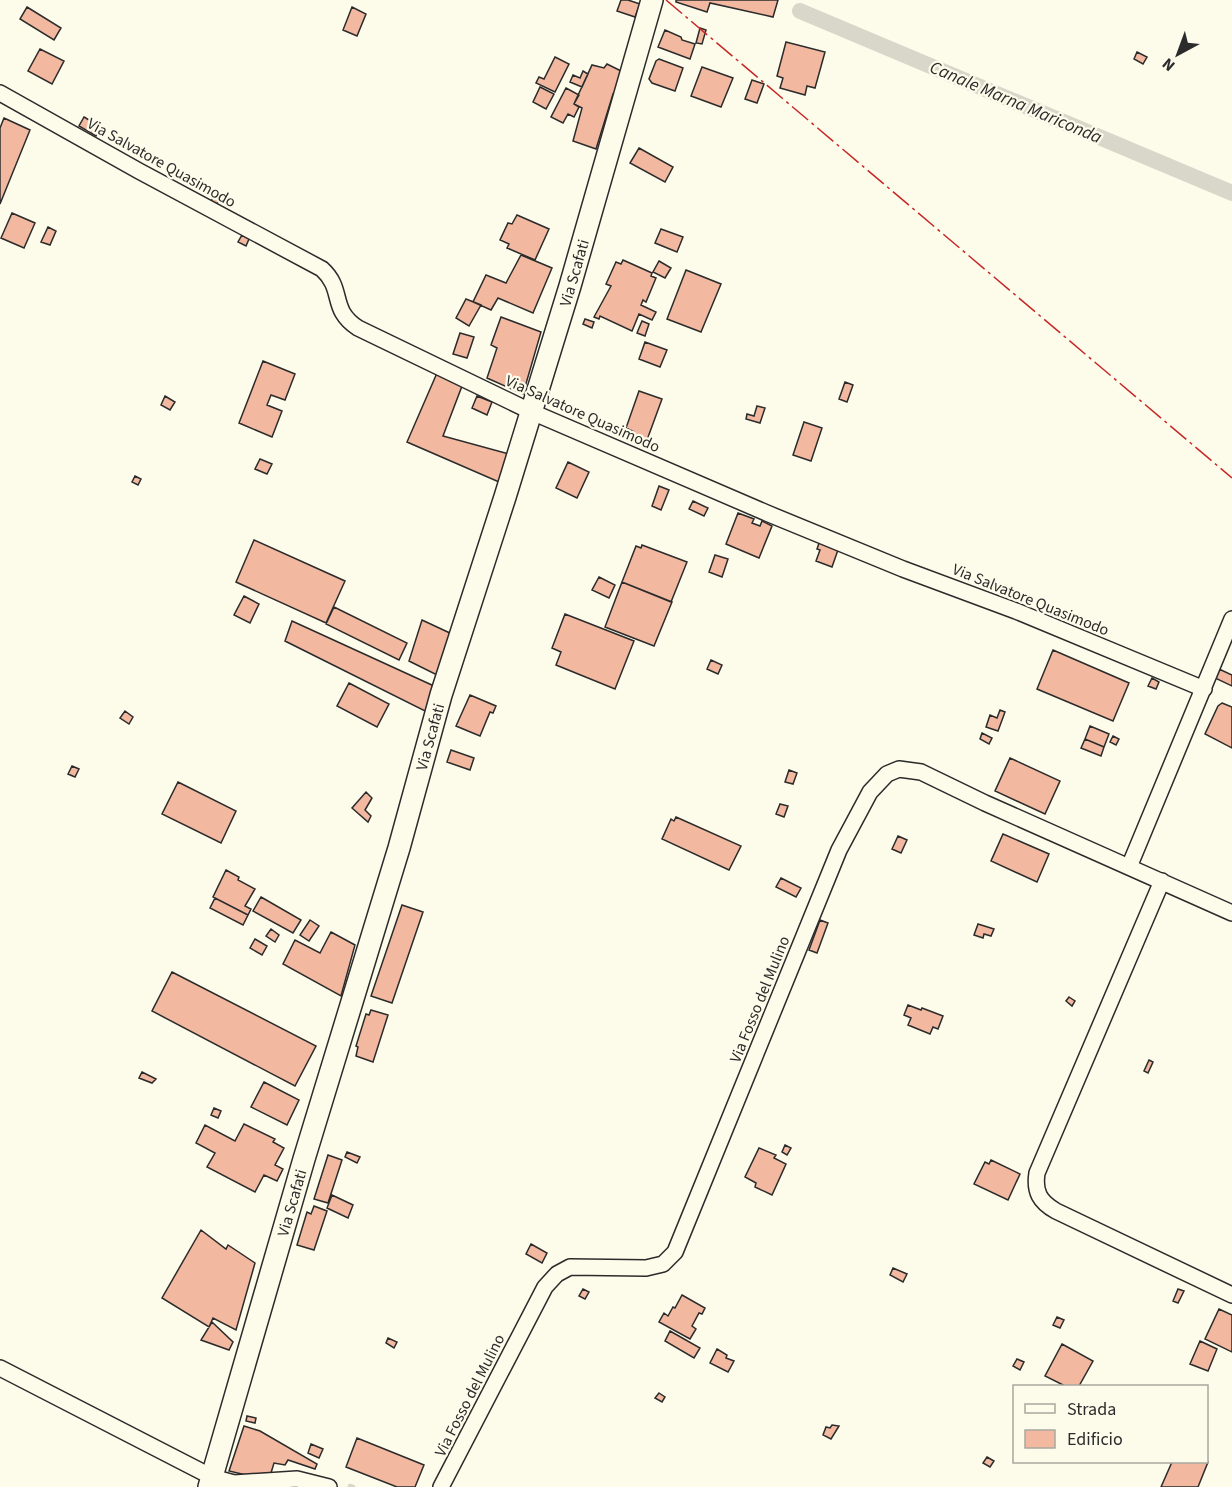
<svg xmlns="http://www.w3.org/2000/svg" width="1232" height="1487" font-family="'Source Sans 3',sans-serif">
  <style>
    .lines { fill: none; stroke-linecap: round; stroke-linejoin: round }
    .stream { stroke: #d8d7c9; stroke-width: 4.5 }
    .canal { stroke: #d8d7c9; stroke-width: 16 }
    .building { fill: #f2b8a0; stroke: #2b2b2b; stroke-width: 1.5 }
    .street-casing { stroke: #2b2b2b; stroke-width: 18 }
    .secondary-casing { stroke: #2b2b2b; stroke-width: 24 }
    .street { stroke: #fdfbea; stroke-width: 15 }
    .secondary { stroke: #fdfbea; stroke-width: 21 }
    .power { stroke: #c62828; stroke-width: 1.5; stroke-dasharray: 21 4.5 3 4.5; stroke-linecap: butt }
    .labels { text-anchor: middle; stroke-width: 4.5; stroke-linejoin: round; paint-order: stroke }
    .street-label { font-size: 16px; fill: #2b2b2b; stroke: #fdfbea }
    .water-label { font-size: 18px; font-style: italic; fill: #2b2b2b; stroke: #fdfbea }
  </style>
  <rect width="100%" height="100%" fill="#fdfbea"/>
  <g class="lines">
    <path class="stream" d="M 350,1486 L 353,1487"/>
    <path class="canal" d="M 800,11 L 1232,193"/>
  </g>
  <path class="building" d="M 621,0 L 628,0 L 640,4 L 635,17 L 617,11 Z
    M 676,0 L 778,0 L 773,17 L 710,3 L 707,12 L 676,2 Z
    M 27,7 L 61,28 L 54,40 L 20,19 Z
    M 352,7 L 366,14 L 357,36 L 343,30 Z
    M 700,28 L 706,30 L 702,44 L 696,43 Z
    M 665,30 L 681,37 L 682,40 L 695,44 L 690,59 L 658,47 Z
    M 786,42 L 825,52 L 815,88 L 807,86 L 805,95 L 780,88 L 783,78 L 777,76 Z
    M 40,49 L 64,61 L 52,84 L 28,71 Z
    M 1137,52 L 1147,57 L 1143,64 L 1134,59 Z
    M 555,57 L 569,64 L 555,92 L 536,83 L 539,77 L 544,79 Z
    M 659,59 L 683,68 L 675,91 L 652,83 L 649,79 L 656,61 Z
    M 607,64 L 623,72 L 617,96 L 613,94 L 596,149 L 573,141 L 582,108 L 574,104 L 592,65 L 604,68 Z
    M 702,67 L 733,78 L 721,107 L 691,96 Z
    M 583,71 L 588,74 L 582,87 L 570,82 L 573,75 L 580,78 Z
    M 752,80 L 764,84 L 757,103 L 745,99 Z
    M 540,87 L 554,94 L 546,109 L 533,102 Z
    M 566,88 L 579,95 L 574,104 L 579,107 L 574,117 L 568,114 L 563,123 L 551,117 Z
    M 84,117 L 101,127 L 96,136 L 79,126 Z
    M 4,118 L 30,130 L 0,204 L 0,128 Z
    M 639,148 L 673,167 L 665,182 L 630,163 Z
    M 216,193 L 221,196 L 217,204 L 211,201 Z
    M 12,213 L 35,223 L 24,248 L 1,238 Z
    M 517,215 L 549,229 L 535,260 L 507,248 L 509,244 L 500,240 L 508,223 L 512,224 Z
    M 48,227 L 56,231 L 50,245 L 41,242 Z
    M 661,229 L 683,237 L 677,252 L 655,243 Z
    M 242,235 L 249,239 L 246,246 L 238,242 Z
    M 521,255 L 552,268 L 533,313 L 498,298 L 491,310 L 473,302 L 486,275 L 506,283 Z
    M 623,260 L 652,273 L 651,276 L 656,278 L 646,302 L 643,300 L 641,305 L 656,312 L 652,320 L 639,314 L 632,331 L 600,316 L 599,319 L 594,317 L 611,286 L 606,284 L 616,262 L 621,264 Z
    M 659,261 L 671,268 L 665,278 L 653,272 Z
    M 686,270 L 721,284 L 701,332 L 667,319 Z
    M 466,299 L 481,305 L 469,326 L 456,318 Z
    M 501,317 L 541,332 L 523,394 L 487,378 L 497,348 L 491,345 Z
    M 585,319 L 594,322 L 592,328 L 583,324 Z
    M 642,321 L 649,324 L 645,336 L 637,333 Z
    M 460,333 L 474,337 L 467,358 L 453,354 Z
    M 645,342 L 667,350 L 660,367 L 639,359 Z
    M 263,361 L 295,374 L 285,400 L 271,395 L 267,405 L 282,411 L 272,437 L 239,423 Z
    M 437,373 L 462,386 L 443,436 L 509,454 L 499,482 L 407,442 Z
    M 845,382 L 853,385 L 847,402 L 839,399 Z
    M 639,391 L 662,399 L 647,440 L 633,435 L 634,432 L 626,428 Z
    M 165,396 L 175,402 L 170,410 L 161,405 Z
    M 477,396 L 492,402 L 487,415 L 472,408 Z
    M 757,406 L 765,408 L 760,423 L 746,419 L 747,414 L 754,416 Z
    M 804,422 L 822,428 L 811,461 L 793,455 Z
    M 260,459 L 272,464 L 267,474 L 255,469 Z
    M 568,462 L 589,472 L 577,498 L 556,488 Z
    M 135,476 L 141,479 L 138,485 L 132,482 Z
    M 659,486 L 669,490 L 661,510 L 652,506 Z
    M 693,501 L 708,508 L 704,516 L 689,509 Z
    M 738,513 L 754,519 L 752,523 L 760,526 L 762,521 L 772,526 L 759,558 L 726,544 Z
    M 254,540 L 345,581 L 326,623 L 236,582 Z
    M 820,540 L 839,547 L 832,567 L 816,561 L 820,550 L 817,549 Z
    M 642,545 L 687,562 L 671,602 L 622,582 L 636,546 L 641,548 Z
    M 715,555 L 728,559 L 722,577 L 709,572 Z
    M 599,577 L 615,585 L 609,598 L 592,590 Z
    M 622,582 L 672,602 L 654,646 L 605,627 Z
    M 244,596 L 259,604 L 250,623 L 234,615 Z
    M 334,607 L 407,643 L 399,660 L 326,624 Z
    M 565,614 L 634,641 L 615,689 L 556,665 L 561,652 L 552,648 Z
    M 422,620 L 452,634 L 439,676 L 409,661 Z
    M 292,621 L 434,686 L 427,712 L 285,641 Z
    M 1053,650 L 1129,683 L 1113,721 L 1037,689 Z
    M 711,660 L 722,665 L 718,674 L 707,669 Z
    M 1219,669 L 1232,675 L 1232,686 L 1215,678 Z
    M 1152,678 L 1159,682 L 1156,689 L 1148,686 Z
    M 349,683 L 389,704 L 377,727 L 337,706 Z
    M 470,695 L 496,706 L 493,713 L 490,712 L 480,736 L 456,726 Z
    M 1222,703 L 1232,707 L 1232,748 L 1205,734 L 1218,706 Z
    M 1000,710 L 1005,712 L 998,731 L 986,727 L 990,715 L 997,718 Z
    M 125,711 L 133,717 L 129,724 L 120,718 Z
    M 1090,726 L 1109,734 L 1104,747 L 1085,739 Z
    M 982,733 L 992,738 L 989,744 L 980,739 Z
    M 1113,736 L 1119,739 L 1116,745 L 1110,742 Z
    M 1085,739 L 1104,747 L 1101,756 L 1081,748 Z
    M 451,750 L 474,758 L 470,770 L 447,762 Z
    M 1010,758 L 1060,781 L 1045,814 L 995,791 Z
    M 72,766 L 79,769 L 75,777 L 68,774 Z
    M 789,770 L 797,773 L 793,784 L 785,782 Z
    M 178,782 L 236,811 L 221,843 L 162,814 Z
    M 366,792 L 372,798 L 365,810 L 371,816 L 368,822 L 352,808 Z
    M 780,804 L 788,806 L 784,817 L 776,814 Z
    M 676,817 L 741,846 L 729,870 L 662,839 L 671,819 L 674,821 Z
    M 1003,834 L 1049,854 L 1037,882 L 991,861 Z
    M 898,836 L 907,840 L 901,853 L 892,849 Z
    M 226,870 L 239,877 L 238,880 L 255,889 L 245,906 L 251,909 L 248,915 L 213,897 Z
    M 781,878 L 801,888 L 796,897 L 776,887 Z
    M 261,897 L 301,920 L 293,933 L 253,911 Z
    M 215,898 L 248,915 L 243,925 L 210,908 Z
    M 402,905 L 423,912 L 392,1003 L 371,996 Z
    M 310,920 L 319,926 L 309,941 L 300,935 Z
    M 820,920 L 828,923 L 817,953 L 809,950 Z
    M 978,924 L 994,929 L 991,936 L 984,934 L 983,938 L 974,935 Z
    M 271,929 L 279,935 L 275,942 L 266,936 Z
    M 331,932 L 355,945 L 341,996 L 283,964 L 295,940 L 320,953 Z
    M 255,939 L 267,946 L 262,955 L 250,948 Z
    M 172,972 L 316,1046 L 295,1086 L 152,1011 Z
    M 1069,997 L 1075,1001 L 1072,1006 L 1066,1001 Z
    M 908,1005 L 921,1010 L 922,1008 L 943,1016 L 938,1029 L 933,1027 L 930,1034 L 908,1025 L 911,1018 L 904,1015 Z
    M 371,1010 L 388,1015 L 373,1062 L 356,1056 L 358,1047 L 356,1046 L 366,1014 L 369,1015 Z
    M 1149,1060 L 1153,1062 L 1148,1073 L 1144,1071 Z
    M 142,1072 L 156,1079 L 152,1083 L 139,1078 Z
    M 264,1082 L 299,1100 L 287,1125 L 251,1107 Z
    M 214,1108 L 221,1111 L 218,1118 L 211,1115 Z
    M 244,1124 L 275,1139 L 273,1142 L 284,1148 L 275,1165 L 283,1169 L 277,1181 L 264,1175 L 255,1192 L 207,1167 L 215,1153 L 196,1143 L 205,1125 L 235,1141 Z
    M 785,1145 L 791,1148 L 787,1155 L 782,1152 Z
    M 759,1148 L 776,1155 L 774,1158 L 786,1164 L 772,1195 L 755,1187 L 756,1183 L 745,1177 Z
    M 347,1152 L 360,1157 L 357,1163 L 345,1157 Z
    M 328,1155 L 342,1160 L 328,1203 L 314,1199 Z
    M 991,1160 L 1020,1174 L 1008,1200 L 974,1184 L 985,1162 L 989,1164 Z
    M 332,1195 L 353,1205 L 348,1218 L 327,1208 Z
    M 314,1206 L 327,1211 L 314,1250 L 297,1245 L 307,1212 L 311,1214 Z
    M 201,1230 L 226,1249 L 228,1245 L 255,1263 L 236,1330 L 213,1318 L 209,1327 L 162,1298 Z
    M 531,1244 L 547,1253 L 542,1263 L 526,1254 Z
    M 893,1268 L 907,1274 L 903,1282 L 890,1275 Z
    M 583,1289 L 589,1292 L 585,1299 L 579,1296 Z
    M 1178,1289 L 1184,1291 L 1178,1303 L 1173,1301 Z
    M 682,1295 L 705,1308 L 702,1314 L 699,1313 L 692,1326 L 696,1329 L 690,1339 L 659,1322 L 664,1313 L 668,1316 L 673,1307 L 675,1308 Z
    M 1219,1309 L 1232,1315 L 1232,1352 L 1205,1339 Z
    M 1057,1317 L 1064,1320 L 1060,1328 L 1053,1325 Z
    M 212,1322 L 233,1342 L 229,1350 L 201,1340 Z
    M 670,1331 L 700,1348 L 694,1358 L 665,1341 Z
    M 388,1338 L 397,1342 L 394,1348 L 386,1343 Z
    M 1200,1341 L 1217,1349 L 1208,1371 L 1190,1364 Z
    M 1062,1344 L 1093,1361 L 1079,1386 L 1065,1386 L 1045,1376 Z
    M 717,1349 L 727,1355 L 726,1358 L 734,1361 L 728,1372 L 710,1363 Z
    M 1017,1359 L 1024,1362 L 1020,1370 L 1013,1366 Z
    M 659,1393 L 665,1397 L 662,1402 L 655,1398 Z
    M 247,1416 L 256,1418 L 255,1423 L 246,1421 Z
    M 832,1425 L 839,1426 L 831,1439 L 823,1435 L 826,1427 L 830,1428 Z
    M 244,1426 L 260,1431 L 317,1464 L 315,1469 L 288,1460 L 285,1465 L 274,1463 L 271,1473 L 246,1475 L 229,1471 Z
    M 357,1438 L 424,1465 L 415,1487 L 397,1487 L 346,1467 Z
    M 311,1444 L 323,1449 L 319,1458 L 308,1453 Z
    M 987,1457 L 994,1461 L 990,1467 L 983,1463 Z
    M 1206,1461 L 1208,1462 L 1198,1487 L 1161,1487 L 1172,1462 Z"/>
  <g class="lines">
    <g class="street-casing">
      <path id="street" d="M 0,93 L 139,171 L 322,269 C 345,290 329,309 358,328 L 532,412 L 769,514 L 903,569 L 1016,611 L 1204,689
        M 1129,867 L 1232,619
        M 1162,881 L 1037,1173 C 1034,1192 1040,1202 1056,1211 L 1232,1295
        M 0,1368 L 212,1477 L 234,1483 L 297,1479 L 329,1487
        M 441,1487 L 545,1287 L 557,1274 L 570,1267 L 646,1268 L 663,1264 L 675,1252 L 839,850 L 870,792 L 887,774 L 899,769 L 921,772 L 985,803 L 1232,913"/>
    </g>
    <g class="secondary-casing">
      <g id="secondary">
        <path id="s1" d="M 209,1487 L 304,1159 L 399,848 L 441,695 L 505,497 L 570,286 L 652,0"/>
      </g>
    </g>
    <use href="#street" class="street"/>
    <use href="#secondary" class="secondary"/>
    <path class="power" d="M 666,0 L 1232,478"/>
  </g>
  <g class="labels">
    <g class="street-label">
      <text transform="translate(162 162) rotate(29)" y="6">Via Salvatore Quasimodo</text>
      <text dy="6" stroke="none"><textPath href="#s1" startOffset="1268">Via Scafati</textPath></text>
      <text transform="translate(583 413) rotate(24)" y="6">Via Salvatore Quasimodo</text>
      <text transform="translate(1031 599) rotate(22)" y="6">Via Salvatore Quasimodo</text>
      <text dy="6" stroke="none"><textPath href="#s1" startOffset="782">Via Scafati</textPath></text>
      <text transform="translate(759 999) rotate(-68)" y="6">Via Fosso del Mulino</text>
      <text dy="6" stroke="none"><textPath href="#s1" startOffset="296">Via Scafati</textPath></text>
      <text transform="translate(469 1395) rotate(-63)" y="6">Via Fosso del Mulino</text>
    </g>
    <g class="water-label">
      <text transform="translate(1016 102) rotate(23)" y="6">Canale Marna Mariconda</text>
    </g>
  </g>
  <rect x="1013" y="1385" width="195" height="78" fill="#fdfbea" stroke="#a9a89e" stroke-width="1.5"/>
  <rect x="1025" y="1404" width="30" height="9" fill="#fdfbea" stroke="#a9a89e" stroke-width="1.5"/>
  <text x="1067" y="1415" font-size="18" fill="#2b2b2b">Strada</text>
  <rect x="1025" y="1430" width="30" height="18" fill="#f2b8a0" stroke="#a9a89e" stroke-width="1.5"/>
  <text x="1067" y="1445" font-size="18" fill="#2b2b2b">Edificio</text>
  <g transform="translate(1178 54) rotate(221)" stroke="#fdfbea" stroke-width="4.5" paint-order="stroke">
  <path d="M0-4.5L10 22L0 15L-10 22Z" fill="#2b2b2b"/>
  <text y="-9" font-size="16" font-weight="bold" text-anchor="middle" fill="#2b2b2b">N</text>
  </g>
</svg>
